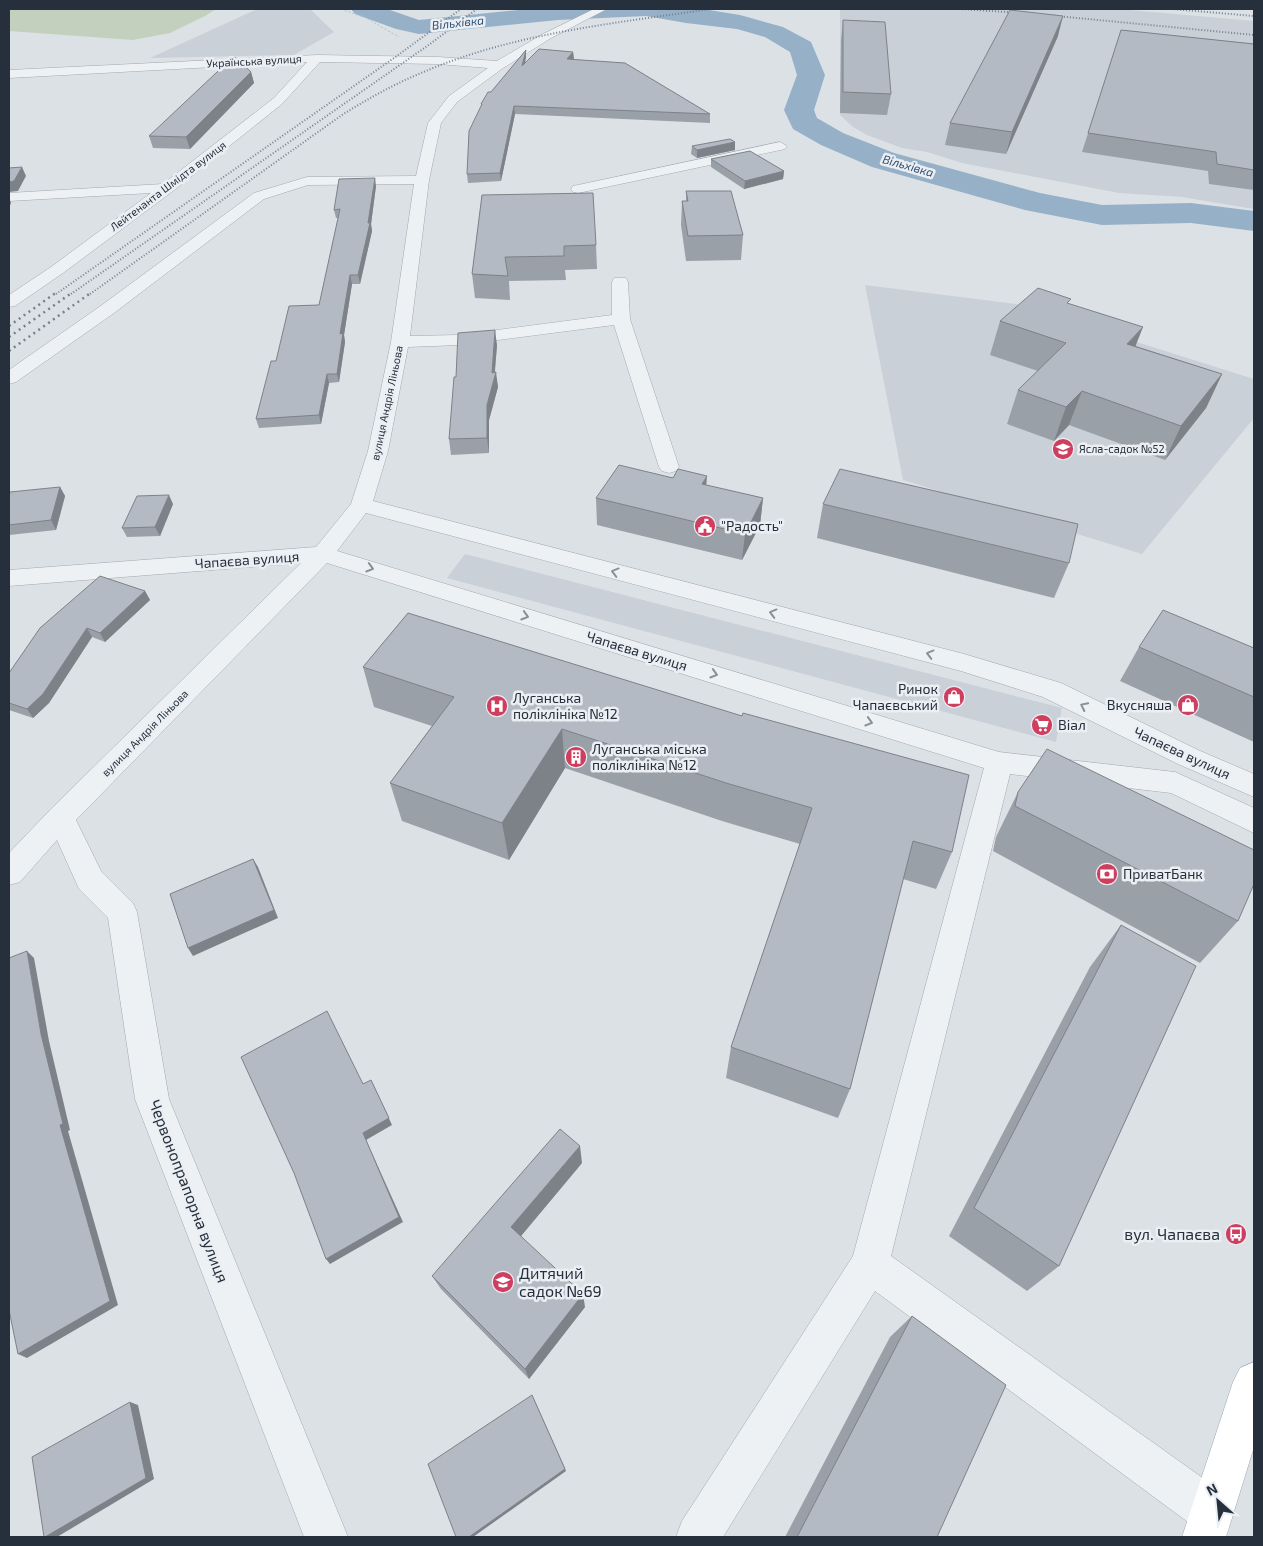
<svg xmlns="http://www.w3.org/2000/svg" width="1263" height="1546" font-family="'Exo 2',sans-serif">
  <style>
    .built { fill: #cad0d8 }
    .green { fill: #c3d0bd }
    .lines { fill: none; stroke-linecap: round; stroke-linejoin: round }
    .river { fill: #96b1c7; fill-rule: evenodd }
    .minor-casing { stroke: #a2a8b0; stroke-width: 1 }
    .major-casing { stroke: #9ba6b2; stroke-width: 1 }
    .path { stroke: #babfc4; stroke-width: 1; stroke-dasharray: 2 2; stroke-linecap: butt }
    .minor { fill: #eef1f4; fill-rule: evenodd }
    .major { fill: #fff; fill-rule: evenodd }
    .rail-far1 { stroke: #758190; stroke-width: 2; stroke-dasharray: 1 2; stroke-linecap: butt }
    .rail { stroke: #758190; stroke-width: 2.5; stroke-dasharray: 2 4; stroke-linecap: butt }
    .wall { fill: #9aa0a8 }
    .shaded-wall { fill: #7d8288 }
    .building { fill: #b3bac3; stroke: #7d8288 }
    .oneway { stroke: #8a9098 }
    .labels { text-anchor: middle; stroke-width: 5; stroke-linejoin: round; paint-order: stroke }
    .far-street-label { font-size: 11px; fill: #26303c; stroke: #ebeff4 }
    .far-poi-label { font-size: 11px; fill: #26303c; stroke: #ebeff4; text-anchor: start }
    .far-water-label { font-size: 12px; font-style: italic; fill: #305170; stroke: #ebeff4 }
    .poi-label { font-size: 14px; fill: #26303c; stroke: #ebeff4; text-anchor: start }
    .street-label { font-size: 14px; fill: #26303c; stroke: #ebeff4 }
    .near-street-label { font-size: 16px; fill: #26303c; stroke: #ebeff4 }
    .near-poi-label { font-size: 16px; fill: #26303c; stroke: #ebeff4; text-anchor: end }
  </style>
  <rect width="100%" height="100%" fill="#dce1e6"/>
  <path class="built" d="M 257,9 L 310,9 L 334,32 L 294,55 L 150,58 Z
    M 840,9 L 1118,9 L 1254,21 L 1254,209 L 1182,197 L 1119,193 L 962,163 L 927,152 L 902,148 L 867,135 L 853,127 L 840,115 Z
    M 865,285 L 1016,304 L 1254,379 L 1254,418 L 1142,554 L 903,480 Z
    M 465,554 L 1062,708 L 1056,742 L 447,578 Z"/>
  <path class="green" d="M 9,9 L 216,9 L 205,16 L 170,33 L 133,40 L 9,31 Z"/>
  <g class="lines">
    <path class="river" d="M 351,9 L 387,9 L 419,20 L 528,9 L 709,10 L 740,15 L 783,27 L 811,42 L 825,75 L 814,110 L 817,118 L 843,133 L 894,153 L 1040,193 L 1102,205 L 1191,203 L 1254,211 L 1254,231 L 1191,223 L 1102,225 L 1025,210 L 872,167 L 821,145 L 793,129 L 784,110 L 797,75 L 790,52 L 765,37 L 737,29 L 686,23 L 646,16 L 558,20 L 419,34 L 396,29 L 355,14 Z"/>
    <g class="minor-casing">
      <path id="minor" d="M 594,9 L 607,9 L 551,38 L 503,68 L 457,102 L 441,123 L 429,180 L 410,336 L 459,335 L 612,315 L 612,282 L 614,278 L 626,278 L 628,282 L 630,319 L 679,467 L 676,471 L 669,473 L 662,471 L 659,467 L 614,325 L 459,345 L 408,347 L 388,451 L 373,501 L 964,654 L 1061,683 L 1198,750 L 1254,774 L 1254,797 L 1178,764 L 1043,697 L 961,671 L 366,513 L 337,551 L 999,752 L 1175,772 L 1254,808 L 1254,833 L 1171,793 L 1010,774 L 891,1256 L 1228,1496 L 1234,1512 L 1228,1528 L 1212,1534 L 1196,1528 L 875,1291 L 723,1537 L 676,1537 L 682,1521 L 853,1256 L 984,768 L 327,563 L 76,820 L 101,871 L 133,903 L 137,912 L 169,1099 L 348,1537 L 304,1537 L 135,1099 L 108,918 L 79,889 L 57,840 L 20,882 L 9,885 L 9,853 L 51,809 L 301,563 L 9,586 L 9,570 L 316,547 L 351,504 L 368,451 L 391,342 L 414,184 L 308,185 L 264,199 L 114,313 L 16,382 L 9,384 L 9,370 L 102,305 L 254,193 L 307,177 L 416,176 L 428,123 L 449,96 L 488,68 L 438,64 L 320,62 L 282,104 L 173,191 L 63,273 L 15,306 L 9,307 L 9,295 L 51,267 L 151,193 L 9,201 L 9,193 L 163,184 L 274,98 L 307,62 L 9,78 L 9,70 L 317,55 L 438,57 L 497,61 L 543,34 Z
        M 780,142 L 787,146 L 785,149 L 578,193 L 573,192 L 571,189 L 573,186 L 578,185 Z"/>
    </g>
    <g class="major-casing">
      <path id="major" d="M 1254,1362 L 1254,1447 L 1226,1537 L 1182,1537 L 1233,1382 L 1240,1368 Z"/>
    </g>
    <path class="path" d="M 341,9 L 366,18 L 399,37"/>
    <use href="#minor" class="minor"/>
    <use href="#major" class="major"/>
    <path class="rail-far1" d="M 959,9 L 1024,13
      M 1171,9 L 1254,16
      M 1046,15 L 1254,35
      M 56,294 L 394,58 L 461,9
      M 71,294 L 430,44 L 477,9
      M 90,294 L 342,115 C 369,98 396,83 426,71 C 515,33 616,23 711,9"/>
    <path class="rail" d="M 9,326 L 57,292
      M 9,337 L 73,292
      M 9,351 L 92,292"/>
  </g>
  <path class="wall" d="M 843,20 L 891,94 L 887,115 L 840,113 L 841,40 Z
    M 1121,30 L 1254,44 L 1254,190 L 1209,184 L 1208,171 L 1082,152 Z
    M 1058,36 L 1006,154 L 945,145 L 950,123 Z
    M 526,50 L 526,57 L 525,63 L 573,52 L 574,59 L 710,114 L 710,123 L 515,114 L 501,181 L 468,183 L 467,174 L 481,107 L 481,104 Z
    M 251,72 L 254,83 L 190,149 L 153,148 L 149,136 Z
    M 735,142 L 735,150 L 697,158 L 691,154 L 692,146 Z
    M 711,159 L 784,171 L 783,179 L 744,189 L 711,167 Z
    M 376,186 L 371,224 L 372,231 L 360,284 L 352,284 L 344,335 L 345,342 L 339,382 L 329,383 L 321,424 L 259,428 L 256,419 L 276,361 L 319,305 L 338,218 L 336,218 L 334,210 Z
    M 686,191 L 743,235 L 741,260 L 686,261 L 681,225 L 682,201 L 686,201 Z
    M 482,195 L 596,245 L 597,269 L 565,270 L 566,280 L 509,281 L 510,300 L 475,298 L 472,274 Z
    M 1070,304 L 1136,346 L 1222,374 L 1206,408 L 1165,460 L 1069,425 L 1054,441 L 1007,424 L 1018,390 L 1038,371 L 990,355 L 1000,321 Z
    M 497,345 L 495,372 L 498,387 L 489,420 L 489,453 L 451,455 L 449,439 L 456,377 Z
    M 673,478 L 763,498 L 760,525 L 742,560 L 597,525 L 596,498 Z
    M 60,487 L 65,496 L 56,530 L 9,535 L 9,497 Z
    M 173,504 L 160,536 L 127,537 L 122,528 Z
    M 823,504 L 1069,563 L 1054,598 L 817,538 Z
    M 145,591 L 150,600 L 105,642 L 92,637 L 49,703 L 33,718 L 9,710 L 9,673 Z
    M 408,613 L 952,852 L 936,889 L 903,879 L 850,1089 L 838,1118 L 726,1078 L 731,1047 L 800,844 L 722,821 L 565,768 L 509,860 L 402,821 L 390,783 L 432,726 L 374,707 L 363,667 Z
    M 1139,647 L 1254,648 L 1254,742 L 1120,681 Z
    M 1018,792 L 1238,921 L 1200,963 L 993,851 L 996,837 Z
    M 1121,925 L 1059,1266 L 1027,1291 L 949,1236 L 1090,967 Z
    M 582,1163 L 521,1236 L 585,1307 L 529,1379 L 441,1289 L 432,1276 Z
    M 912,1316 L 937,1537 L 785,1537 L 890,1337 Z"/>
  <path class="shaded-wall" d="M 1063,16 L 1058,36 L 1006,154 L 1012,132 Z
    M 526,50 L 526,57 L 523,73 L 522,66 Z
    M 573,52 L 574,60 L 567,59 Z
    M 251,72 L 254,83 L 190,149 L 186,137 Z
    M 514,106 L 515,114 L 501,181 L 500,173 Z
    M 735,142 L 735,150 L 697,158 L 697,150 Z
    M 22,167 L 26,176 L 18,191 L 9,192 L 9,182 Z
    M 784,171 L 783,179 L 744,189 L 745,181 Z
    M 375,178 L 376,186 L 371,224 L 372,231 L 360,284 L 358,275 L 368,223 Z
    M 9,197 L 11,203 L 9,208 Z
    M 350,275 L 352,284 L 344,335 L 345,342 L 339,382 L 337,374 L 340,334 Z
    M 1143,327 L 1130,360 L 1127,344 Z
    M 495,330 L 497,345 L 494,379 L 496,372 L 498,387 L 489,420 L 489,453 L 487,438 L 487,405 L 492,373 Z
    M 327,374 L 329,383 L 321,424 L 319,415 Z
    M 1222,374 L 1206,408 L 1165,460 L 1181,426 Z
    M 1082,391 L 1069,425 L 1054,441 L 1066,407 Z
    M 707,476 L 705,502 L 702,484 Z
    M 60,487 L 65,496 L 56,530 L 51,520 Z
    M 169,495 L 173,504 L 160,536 L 155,527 Z
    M 763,498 L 760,525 L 742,560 L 745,534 Z
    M 145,591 L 150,600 L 105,642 L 100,633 Z
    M 87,628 L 92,637 L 49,703 L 33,718 L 27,709 Z
    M 562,729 L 565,768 L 509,860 L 502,823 Z
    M 253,859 L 258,867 L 278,918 L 193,956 L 188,948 Z
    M 27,951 L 34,958 L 49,1041 L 70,1130 L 68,1131 L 118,1305 L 27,1358 L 18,1354 L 41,1034 Z
    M 371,1080 L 392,1125 L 366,1140 L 403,1222 L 330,1264 L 326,1259 L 363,1133 Z
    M 580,1146 L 582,1163 L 516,1242 L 511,1227 Z
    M 583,1294 L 585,1307 L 529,1379 L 525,1369 Z
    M 532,1395 L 566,1471 L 473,1537 L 469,1537 Z
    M 130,1402 L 138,1405 L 154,1479 L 57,1537 L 45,1537 Z"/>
  <path class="building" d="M 1010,10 L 1063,16 L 1012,132 L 950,123 Z
    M 843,20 L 885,22 L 891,94 L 843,92 Z
    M 1121,30 L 1254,44 L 1254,170 L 1217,164 L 1216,152 L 1088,133 Z
    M 539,49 L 573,52 L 567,59 L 625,63 L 710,114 L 514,106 L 500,173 L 467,174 L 469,131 L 482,104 L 481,104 L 488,92 L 491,92 L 526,50 L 522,66 Z
    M 233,57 L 235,57 L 251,72 L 186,137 L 149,136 Z
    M 730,139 L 735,142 L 697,150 L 692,146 Z
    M 750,151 L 784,171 L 745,181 L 711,159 Z
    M 22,167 L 14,181 L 9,182 L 9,168 Z
    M 375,178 L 368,223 L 370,223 L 358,275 L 350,275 L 340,334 L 343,333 L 337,374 L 327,374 L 319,415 L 256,419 L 271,361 L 276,361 L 289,306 L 319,305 L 340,209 L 334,210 L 339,179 Z
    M 686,191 L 731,191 L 743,235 L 688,236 L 682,201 L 688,201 Z
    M 593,193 L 596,245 L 564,246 L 564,256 L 505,257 L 508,276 L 472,274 L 482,195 Z
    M 1038,288 L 1071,299 L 1067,303 L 1143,327 L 1127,344 L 1222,374 L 1181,426 L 1082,391 L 1066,407 L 1018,390 L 1066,343 L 1000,321 Z
    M 495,330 L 492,373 L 496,372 L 487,405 L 487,438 L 449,439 L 454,377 L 456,377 L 458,333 Z
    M 619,465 L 673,478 L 678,469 L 707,476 L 702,484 L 763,498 L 745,534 L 596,498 Z
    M 840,469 L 1078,524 L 1069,563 L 823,504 Z
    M 60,487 L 51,520 L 9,525 L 9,497 L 10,492 Z
    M 169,495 L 155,527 L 122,528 L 137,496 Z
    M 100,576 L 145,591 L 100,633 L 87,628 L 43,694 L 27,709 L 9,703 L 9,673 L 40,628 Z
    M 1163,610 L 1254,648 L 1254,697 L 1139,647 Z
    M 408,613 L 742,716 L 743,713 L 969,775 L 952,852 L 913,841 L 850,1089 L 731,1047 L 812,808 L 726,783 L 562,729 L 502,823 L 390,783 L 454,697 L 363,667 Z
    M 1047,749 L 1254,850 L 1254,884 L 1238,921 L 1015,806 L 1018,792 Z
    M 253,859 L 274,910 L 188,948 L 170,894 Z
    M 1121,925 L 1196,966 L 1059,1266 L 974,1208 Z
    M 27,951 L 41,1034 L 63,1124 L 60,1125 L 110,1301 L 18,1354 L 9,1310 L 9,958 Z
    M 327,1011 L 363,1084 L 371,1080 L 389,1118 L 363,1133 L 399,1217 L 326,1259 L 294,1173 L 241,1057 Z
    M 560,1129 L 580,1146 L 511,1227 L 583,1294 L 525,1369 L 432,1276 Z
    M 912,1316 L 1006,1385 L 937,1537 L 797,1537 Z
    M 532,1395 L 565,1469 L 469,1537 L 456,1537 L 428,1464 Z
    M 130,1402 L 146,1478 L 45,1537 L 44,1537 L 32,1457 Z"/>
  <defs><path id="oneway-chevron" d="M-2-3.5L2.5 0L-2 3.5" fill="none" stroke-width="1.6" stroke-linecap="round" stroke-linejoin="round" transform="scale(1.25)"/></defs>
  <g class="oneway">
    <use href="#oneway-chevron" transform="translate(370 568) rotate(17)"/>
    <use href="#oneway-chevron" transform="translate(615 572) rotate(-165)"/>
    <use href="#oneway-chevron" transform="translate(773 613) rotate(-165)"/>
    <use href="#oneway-chevron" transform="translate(525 616) rotate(17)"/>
    <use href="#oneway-chevron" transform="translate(930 654) rotate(-165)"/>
    <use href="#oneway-chevron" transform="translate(714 674) rotate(17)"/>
    <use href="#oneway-chevron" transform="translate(1084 706) rotate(-154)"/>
    <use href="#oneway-chevron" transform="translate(869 722) rotate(17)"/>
  </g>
  <defs>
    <g id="school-disc" transform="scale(1.125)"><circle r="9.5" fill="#ce3e5f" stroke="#ebeff4"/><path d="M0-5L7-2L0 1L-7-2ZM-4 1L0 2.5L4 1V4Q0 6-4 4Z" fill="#fff"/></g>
    <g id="civic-disc" transform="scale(1.125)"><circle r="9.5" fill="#ce3e5f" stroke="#ebeff4"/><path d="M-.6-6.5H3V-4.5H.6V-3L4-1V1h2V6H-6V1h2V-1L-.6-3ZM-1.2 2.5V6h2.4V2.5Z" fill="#fff"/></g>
    <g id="shop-disc" transform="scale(1.125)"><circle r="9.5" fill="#ce3e5f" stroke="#ebeff4"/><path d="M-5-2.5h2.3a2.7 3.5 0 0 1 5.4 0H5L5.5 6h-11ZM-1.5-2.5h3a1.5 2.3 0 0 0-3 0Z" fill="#fff"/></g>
    <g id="hospital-disc" transform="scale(1.125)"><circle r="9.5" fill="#ce3e5f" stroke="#ebeff4"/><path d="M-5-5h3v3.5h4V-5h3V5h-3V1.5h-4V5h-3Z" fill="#fff"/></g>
    <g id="supermarket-disc" transform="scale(1.125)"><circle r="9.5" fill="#ce3e5f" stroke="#ebeff4"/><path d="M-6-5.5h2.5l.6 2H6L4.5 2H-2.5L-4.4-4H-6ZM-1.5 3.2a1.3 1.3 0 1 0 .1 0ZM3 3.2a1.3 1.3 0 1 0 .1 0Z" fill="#fff"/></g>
    <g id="building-disc" transform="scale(1.125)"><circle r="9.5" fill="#ce3e5f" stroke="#ebeff4"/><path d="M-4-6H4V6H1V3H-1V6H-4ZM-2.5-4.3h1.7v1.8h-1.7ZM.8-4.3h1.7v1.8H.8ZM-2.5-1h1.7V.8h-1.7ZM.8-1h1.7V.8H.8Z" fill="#fff"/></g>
    <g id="bank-disc" transform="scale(1.125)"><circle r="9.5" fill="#ce3e5f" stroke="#ebeff4"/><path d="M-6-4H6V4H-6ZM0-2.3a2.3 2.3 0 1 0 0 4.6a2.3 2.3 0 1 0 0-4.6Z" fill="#fff"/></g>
    <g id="bus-disc" transform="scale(1.125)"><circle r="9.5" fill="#ce3e5f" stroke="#ebeff4"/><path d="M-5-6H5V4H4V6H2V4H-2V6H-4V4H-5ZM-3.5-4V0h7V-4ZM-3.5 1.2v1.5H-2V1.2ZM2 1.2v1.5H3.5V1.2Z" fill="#fff"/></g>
  </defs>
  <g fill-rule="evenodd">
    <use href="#school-disc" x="1063" y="449"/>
    <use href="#civic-disc" x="705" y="526"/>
    <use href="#shop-disc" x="954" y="697"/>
    <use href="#shop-disc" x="1188" y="705"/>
    <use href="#hospital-disc" x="497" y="706"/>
    <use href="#supermarket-disc" x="1042" y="725"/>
    <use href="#building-disc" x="576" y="757"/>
    <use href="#bank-disc" x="1107" y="874"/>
    <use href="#bus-disc" x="1236" y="1234"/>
    <use href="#school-disc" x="503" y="1282"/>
  </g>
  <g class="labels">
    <g class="far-street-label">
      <text transform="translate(254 61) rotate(-3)" y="4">Українська вулиця</text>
      <text transform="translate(168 186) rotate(-37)" y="4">Лейтенанта Шмідта вулиця</text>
      <text transform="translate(387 403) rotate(-78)" y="4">вулиця Андрія Ліньова</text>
      <text transform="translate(145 733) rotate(-45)" y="4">вулиця Андрія Ліньова</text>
    </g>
    <g class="far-poi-label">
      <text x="1079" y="453">Ясла-садок №52</text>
    </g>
    <g class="far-water-label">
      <text transform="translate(458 23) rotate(-6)" y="4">Вільхівка</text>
      <text transform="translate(908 166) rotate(16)" y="4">Вільхівка</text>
    </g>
    <g class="poi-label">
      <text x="721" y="531">"Радость"</text>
      <text x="938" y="694" text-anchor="end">Ринок<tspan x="938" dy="16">Чапаєвський</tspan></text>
      <text x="513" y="703">Луганська<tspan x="513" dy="16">поліклініка №12</tspan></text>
      <text x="1172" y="710" text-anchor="end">Вкусняша</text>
      <text x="1058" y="730">Віал</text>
      <text x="592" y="754">Луганська міська<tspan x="592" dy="16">поліклініка №12</tspan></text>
      <text x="1123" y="879">ПриватБанк</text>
    </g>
    <g class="street-label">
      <text transform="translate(247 560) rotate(-4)" y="5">Чапаєва вулиця</text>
      <text transform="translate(637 651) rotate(17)" y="5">Чапаєва вулиця</text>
      <text transform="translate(1182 753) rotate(25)" y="5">Чапаєва вулиця</text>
    </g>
    <g class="near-street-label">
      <text transform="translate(189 1191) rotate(69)" y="6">Червонопрапорна вулиця</text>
    </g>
    <g class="near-poi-label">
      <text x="1220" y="1240">вул. Чапаєва</text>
      <text x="519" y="1279" text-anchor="start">Дитячий<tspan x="519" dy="18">садок №69</tspan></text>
    </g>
  </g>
  <rect width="1263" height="1546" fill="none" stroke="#26303c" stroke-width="20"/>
  <g transform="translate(1218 1501) rotate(333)" stroke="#ebeff4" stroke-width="4" paint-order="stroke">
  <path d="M0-4L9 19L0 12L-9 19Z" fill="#26303c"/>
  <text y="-8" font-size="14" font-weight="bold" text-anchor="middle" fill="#26303c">N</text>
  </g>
</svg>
